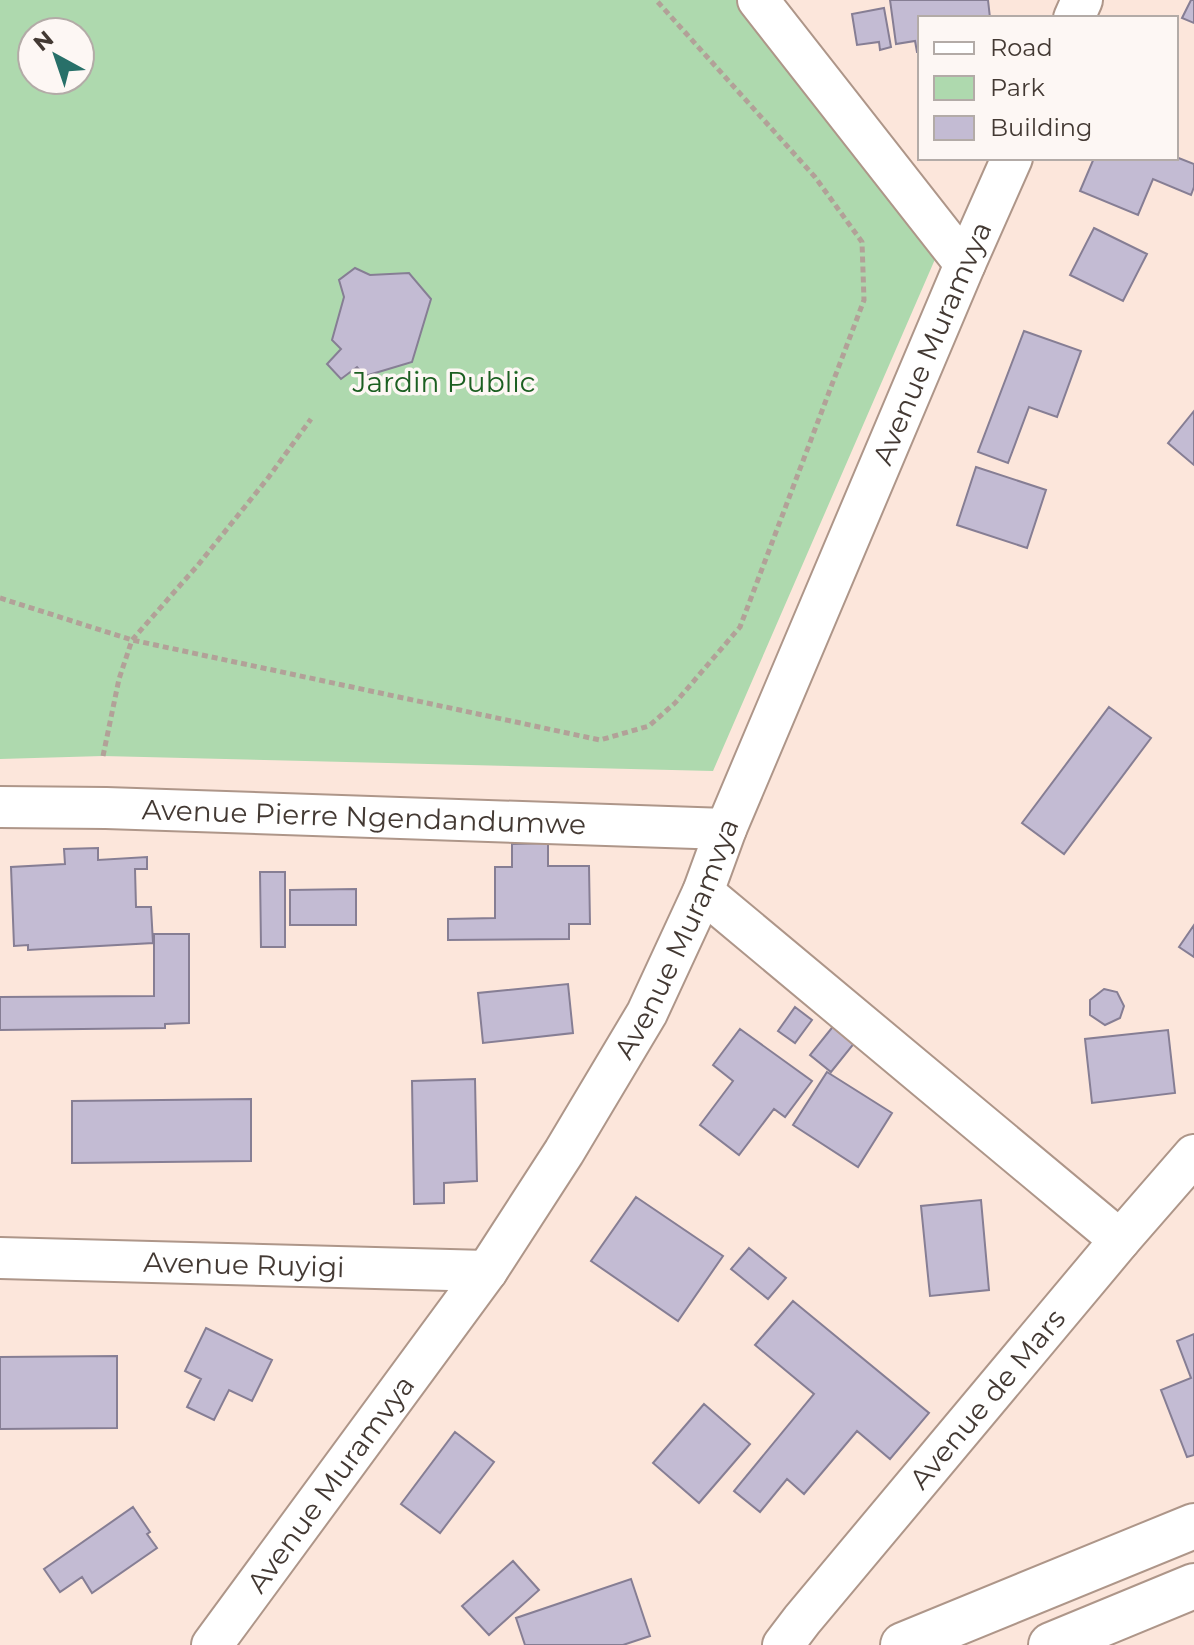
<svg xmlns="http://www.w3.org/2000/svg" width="1194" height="1645" font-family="Montserrat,sans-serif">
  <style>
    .green { fill: #aed9ae; fill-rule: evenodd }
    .building { fill: #c3bbd3; stroke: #867e94; stroke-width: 2 }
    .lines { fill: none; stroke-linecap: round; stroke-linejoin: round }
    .minor-casing { stroke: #ae9689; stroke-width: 44 }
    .major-casing { stroke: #ae9689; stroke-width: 48 }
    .path { stroke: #b2a198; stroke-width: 5; stroke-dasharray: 6 4; stroke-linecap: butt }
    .minor { stroke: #fff; stroke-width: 40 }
    .major { stroke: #fff; stroke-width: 44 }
    .labels { text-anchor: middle; stroke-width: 7; stroke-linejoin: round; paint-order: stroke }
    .street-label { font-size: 28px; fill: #433933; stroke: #fdf7f4 }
    .park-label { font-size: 28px; fill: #1b5f21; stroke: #fdf7f4 }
  </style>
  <rect width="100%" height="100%" fill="#fce6db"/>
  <path class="green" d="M 0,0 L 746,0 L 939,250 L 713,771 L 103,756 L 0,759 ZM 32,32 L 80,32 L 80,80 L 32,80 Z"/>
  <path class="building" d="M 890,0 L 988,0 L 990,18 L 920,18 L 920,52 L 917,52 L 915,41 L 896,44 Z
    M 1191,0 L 1194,0 L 1194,23 L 1182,18 Z
    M 884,8 L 891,47 L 880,50 L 879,42 L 857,45 L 852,14 Z
    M 1176,157 L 1194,164 L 1194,187 L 1191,195 L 1153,179 L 1138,215 L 1080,191 L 1094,158 Z
    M 1094,228 L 1147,254 L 1123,301 L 1070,275 Z
    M 355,268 L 370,275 L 409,273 L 431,299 L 412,362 L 365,376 L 357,367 L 341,379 L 327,364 L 341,349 L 332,340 L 344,297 L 339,280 Z
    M 1024,331 L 1081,351 L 1057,417 L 1029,407 L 1008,463 L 978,452 Z
    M 1194,411 L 1194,465 L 1168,443 Z
    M 976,467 L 1046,490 L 1027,548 L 957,525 Z
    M 1109,707 L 1151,738 L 1064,854 L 1022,823 Z
    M 548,843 L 548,866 L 589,866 L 590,924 L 569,924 L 569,939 L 448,940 L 448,919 L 495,918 L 495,867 L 512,867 L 512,844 Z
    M 98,848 L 98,860 L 147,857 L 147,869 L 135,869 L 136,907 L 151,907 L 153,943 L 28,950 L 28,945 L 14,946 L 11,867 L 65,864 L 64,849 Z
    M 260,872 L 285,872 L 285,947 L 261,947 Z
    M 356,889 L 356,925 L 290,925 L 290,890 Z
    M 1194,925 L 1194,957 L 1179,947 Z
    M 154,934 L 189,934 L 189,1023 L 165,1024 L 165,1028 L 0,1030 L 0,997 L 154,996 Z
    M 568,984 L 573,1033 L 483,1043 L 478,993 Z
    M 1104,989 L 1117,992 L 1124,1006 L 1120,1018 L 1105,1025 L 1090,1015 L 1090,1000 Z
    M 795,1007 L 812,1020 L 795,1043 L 778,1031 Z
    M 835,1024 L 856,1041 L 831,1072 L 810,1055 Z
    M 740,1029 L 812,1081 L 785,1117 L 774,1109 L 739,1155 L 700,1125 L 733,1081 L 713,1065 Z
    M 1168,1030 L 1175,1093 L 1092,1103 L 1085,1039 Z
    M 827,1072 L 892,1113 L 858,1167 L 793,1125 Z
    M 475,1079 L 477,1181 L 444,1183 L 444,1203 L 414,1204 L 412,1081 Z
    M 251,1099 L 251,1161 L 72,1163 L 72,1101 Z
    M 636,1197 L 723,1256 L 678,1321 L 591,1261 Z
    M 981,1200 L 989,1290 L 930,1296 L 921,1206 Z
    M 749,1248 L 786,1278 L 768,1299 L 731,1269 Z
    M 793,1301 L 929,1413 L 890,1459 L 857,1431 L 804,1494 L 787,1479 L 760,1512 L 734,1491 L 814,1394 L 755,1345 Z
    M 206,1328 L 272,1360 L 252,1401 L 229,1390 L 214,1420 L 187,1407 L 201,1379 L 185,1371 Z
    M 1194,1334 L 1194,1455 L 1187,1457 L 1161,1390 L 1191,1378 L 1177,1341 Z
    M 117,1356 L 117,1428 L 0,1429 L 0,1357 Z
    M 704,1404 L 750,1444 L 699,1503 L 653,1463 Z
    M 455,1432 L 494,1462 L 440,1533 L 401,1504 Z
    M 133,1507 L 150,1532 L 147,1534 L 157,1548 L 92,1593 L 82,1577 L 60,1592 L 44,1569 Z
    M 513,1561 L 539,1590 L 489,1635 L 462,1606 Z
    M 631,1579 L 650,1636 L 623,1645 L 525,1645 L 516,1618 Z"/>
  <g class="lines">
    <g class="minor-casing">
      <g id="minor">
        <path d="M 758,0 L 965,264"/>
        <path d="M 1074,18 L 1082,0"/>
        <path id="s1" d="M 0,807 L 106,808 L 726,829"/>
        <path d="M 703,892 L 1120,1240"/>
        <path id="s2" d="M 0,1258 L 487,1271"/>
        <path id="s3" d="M 212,1645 L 487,1271 L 564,1152 L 647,1013 L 703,892 L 726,829 L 965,264 L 1012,158"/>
        <path id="s4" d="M 783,1645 L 802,1620 L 1120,1240 L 1194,1155"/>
      </g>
    </g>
    <g class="major-casing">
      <path id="major" d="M 903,1645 L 1194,1526
        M 1051,1645 L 1194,1586"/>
    </g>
    <path class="path" d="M 0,598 L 132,640 L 600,740 L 649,726 L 675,703 L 740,627 L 864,300 L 862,242 L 815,177 L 656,0
      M 103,756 L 119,679 L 132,640 L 198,565 L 268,478 L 311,419"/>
    <use href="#minor" class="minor"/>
    <use href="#major" class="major"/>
  </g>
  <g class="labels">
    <g class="street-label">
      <text dy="10" stroke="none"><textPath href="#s3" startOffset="1496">Avenue Muramvya</textPath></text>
      <text dy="10" stroke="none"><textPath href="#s1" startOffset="364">Avenue Pierre Ngendandumwe</textPath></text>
      <text dy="10" stroke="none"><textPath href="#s3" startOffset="848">Avenue Muramvya</textPath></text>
      <text dy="10" stroke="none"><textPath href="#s2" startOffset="244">Avenue Ruyigi</textPath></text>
      <text dy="10" stroke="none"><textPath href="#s4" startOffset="320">Avenue de Mars</textPath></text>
      <text dy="10" stroke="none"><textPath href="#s3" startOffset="200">Avenue Muramvya</textPath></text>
    </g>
    <g class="park-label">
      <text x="444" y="392">Jardin Public</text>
    </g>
  </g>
  <rect x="918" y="16" width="260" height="144" fill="#fdf7f4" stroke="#b3aba7" stroke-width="2"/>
  <rect x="934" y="42" width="40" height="12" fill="#ffffff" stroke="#b3aba7" stroke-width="2"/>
  <text x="990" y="56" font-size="24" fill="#433933">Road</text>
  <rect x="934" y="76" width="40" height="24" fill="#aed9ae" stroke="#b3aba7" stroke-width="2"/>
  <text x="990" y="96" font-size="24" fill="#433933">Park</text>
  <rect x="934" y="116" width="40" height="24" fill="#c3bbd3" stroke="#b3aba7" stroke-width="2"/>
  <text x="990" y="136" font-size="24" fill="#433933">Building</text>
  <g transform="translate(56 56) rotate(320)"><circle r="38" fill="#fdf7f4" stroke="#b3aba7" stroke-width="2"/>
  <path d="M0-6L14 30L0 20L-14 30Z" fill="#287069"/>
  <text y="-12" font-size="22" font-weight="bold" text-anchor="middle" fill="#433933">N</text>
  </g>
</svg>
